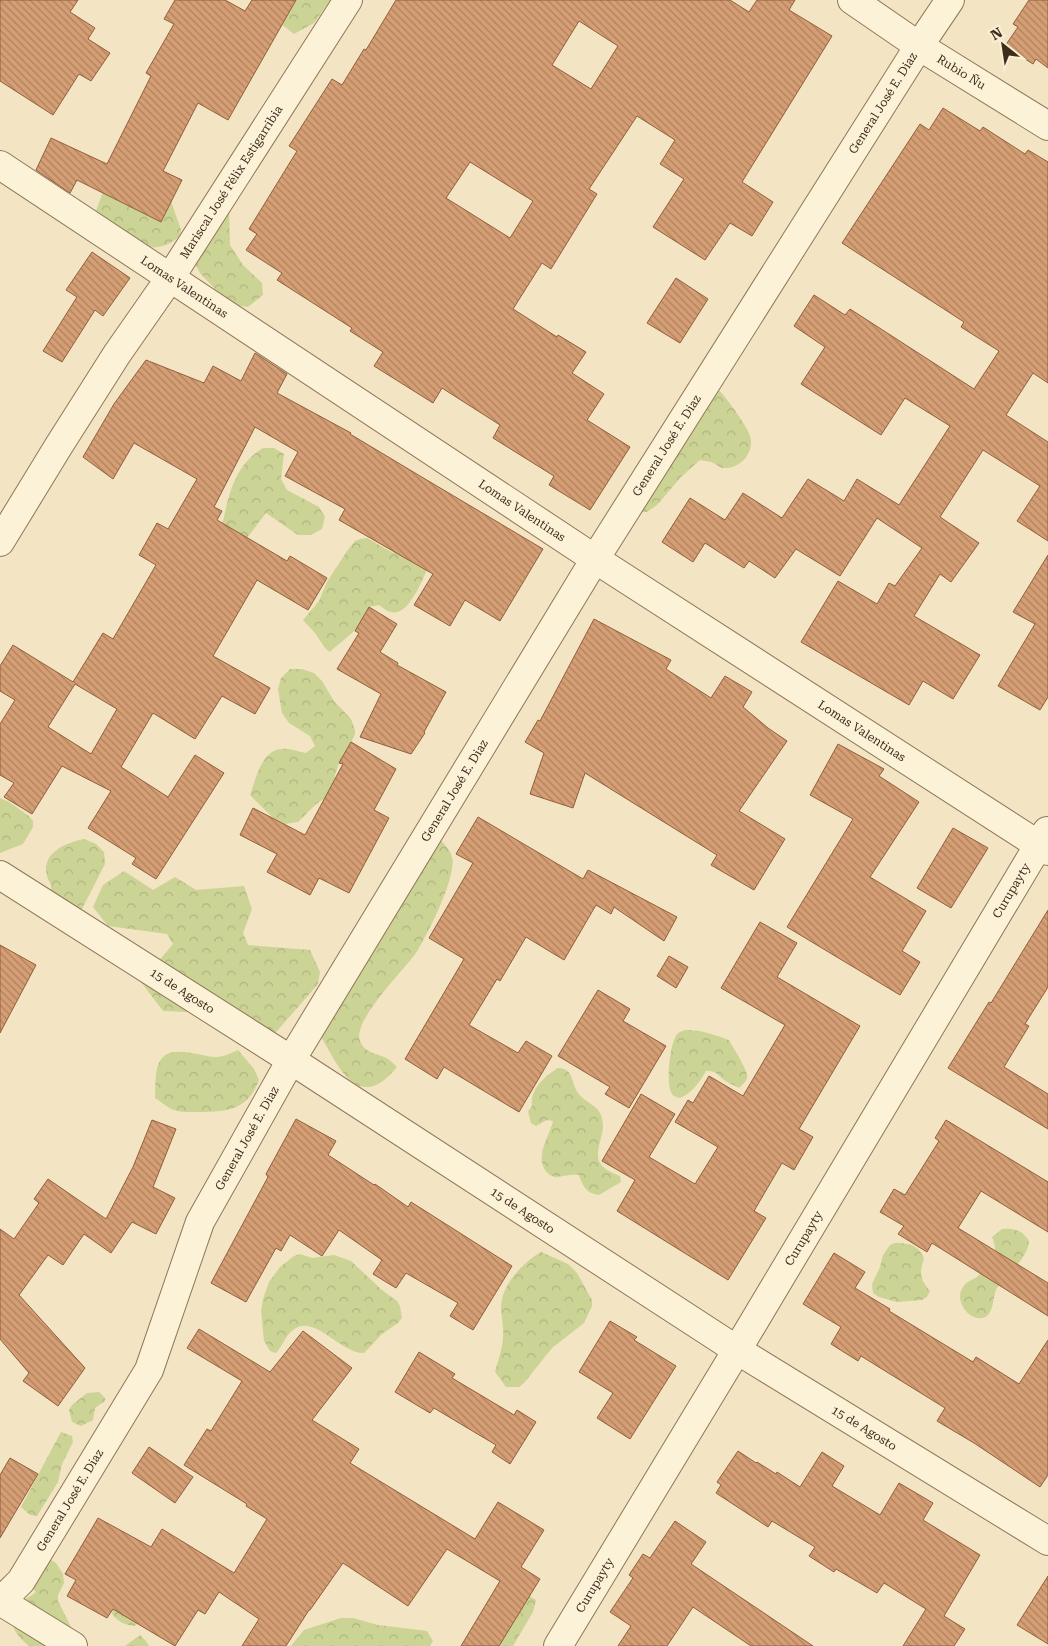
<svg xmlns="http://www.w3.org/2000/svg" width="1048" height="1646" font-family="'Roboto Serif',serif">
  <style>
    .forest { fill: url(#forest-crowns) }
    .building { fill: url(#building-back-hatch); stroke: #925e3a; fill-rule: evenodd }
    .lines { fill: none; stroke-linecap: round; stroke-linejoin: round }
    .minor-casing { stroke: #907657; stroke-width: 30 }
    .minor { stroke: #fcf2d7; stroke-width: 28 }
    .labels { text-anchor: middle; stroke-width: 5; stroke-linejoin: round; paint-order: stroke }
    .street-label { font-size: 12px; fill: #3e2d1d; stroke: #f9efd3 }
  </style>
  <defs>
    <pattern id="forest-crowns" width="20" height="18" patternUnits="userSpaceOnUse" patternTransform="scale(1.25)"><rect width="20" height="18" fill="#cbd395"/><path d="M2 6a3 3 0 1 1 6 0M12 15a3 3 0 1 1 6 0" fill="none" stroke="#afb580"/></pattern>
    <pattern id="building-back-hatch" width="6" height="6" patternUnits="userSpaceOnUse" patternTransform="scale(1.25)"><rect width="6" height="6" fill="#d59e74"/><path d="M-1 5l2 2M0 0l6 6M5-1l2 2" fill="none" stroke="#ae815f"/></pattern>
  </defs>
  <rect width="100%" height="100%" fill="#f3e5c3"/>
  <path class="forest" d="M 270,0 L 330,0 L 314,23 L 294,34 L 266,12 Z
    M 103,192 L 171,201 L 181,230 L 180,236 C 150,263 119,236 93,219 Z
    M 202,204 L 229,209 L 230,245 L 243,265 L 262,283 L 263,295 L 248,307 L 236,305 L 216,290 L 200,273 L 194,262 L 190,226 L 194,214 Z
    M 717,388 C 726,397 746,424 750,436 C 755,452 741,468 725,468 C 720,469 717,464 711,462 C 708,461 703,461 700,460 L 681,477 L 657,505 L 647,512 L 635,512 Z
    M 263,448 L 274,448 L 284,454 L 281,479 L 287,490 L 319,507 L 325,517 L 322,529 L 311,535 L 298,535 L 266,513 L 247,538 L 236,542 L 217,530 C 225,520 223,519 226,508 C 232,483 240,462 263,448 Z
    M 367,538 L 393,553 L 400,549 L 428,567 C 423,579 411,609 397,612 C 390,614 384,609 379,605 L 369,607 C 366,626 343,639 330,652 L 325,648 L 315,633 L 303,620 L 319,601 L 327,582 L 347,551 L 355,541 L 360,539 Z
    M 290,669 L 302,669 L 314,673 L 322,681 L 334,701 L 351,719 L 355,730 L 355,734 L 350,745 L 339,763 L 335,775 L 334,787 L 327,797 L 316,804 L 298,822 L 285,824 L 274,819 L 250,795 C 256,779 261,750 282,749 C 289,748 299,752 306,753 L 315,746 L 310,736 L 289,723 L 282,713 L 278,689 L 281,678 Z
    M 0,798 L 9,802 L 29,816 L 33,821 L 33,827 L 23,844 L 0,853 Z
    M 439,838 C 444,844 450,849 452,857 C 457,877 427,935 416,953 C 404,970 352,1021 360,1041 C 365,1054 378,1053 388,1059 C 391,1061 394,1064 397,1067 C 358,1115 338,1066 319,1033 Z
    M 84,839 L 96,844 L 104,852 L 105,864 L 82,909 L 71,914 L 50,903 C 51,898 52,892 51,887 C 51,883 48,880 47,876 C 41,853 65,843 84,839 Z
    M 124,871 L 153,890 L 175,877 L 196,890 L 244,886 L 252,909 L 243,933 L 248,945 L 310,950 L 320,972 L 318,984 L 270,1039 L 219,999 L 186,1012 L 163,1011 L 141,982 L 173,944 L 167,934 L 108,926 L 93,907 L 103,885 Z
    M 686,1030 C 702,1030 715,1035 729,1040 C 733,1048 749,1071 747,1078 C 746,1082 742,1085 739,1088 C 735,1086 731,1084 727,1082 C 719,1077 717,1070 706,1071 C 700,1082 692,1093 680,1098 C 677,1097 672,1096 671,1092 C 666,1082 670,1045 676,1036 C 678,1032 682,1031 686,1030 Z
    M 238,1050 L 254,1069 L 259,1080 C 248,1110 228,1112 199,1112 C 190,1112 180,1113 171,1109 C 166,1106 160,1101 155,1098 C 156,1087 154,1073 159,1063 C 168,1042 200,1057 216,1057 C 224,1057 231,1053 238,1050 Z
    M 558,1068 C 574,1068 571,1083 578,1093 C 588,1106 602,1104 603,1125 C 603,1137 594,1154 600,1163 C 604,1170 613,1173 620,1176 L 621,1182 L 599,1195 C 586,1193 583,1187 579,1175 C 570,1174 563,1177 555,1177 C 551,1176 548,1174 545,1170 C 535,1154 550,1136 553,1121 L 547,1120 L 536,1126 L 531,1123 L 528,1111 L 532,1106 C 530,1089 544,1077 558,1068 Z
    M 1002,1229 C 1014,1228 1022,1230 1029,1241 C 1027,1260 1008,1273 997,1288 C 992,1296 995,1316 982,1318 C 968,1320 955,1301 962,1289 C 966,1280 973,1281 979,1275 C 985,1269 995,1256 995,1248 C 995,1245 993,1240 992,1237 Z
    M 895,1243 C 909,1243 919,1245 924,1259 C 919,1273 920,1279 930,1291 L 927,1297 L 922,1300 L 897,1302 L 879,1297 L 873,1293 L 872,1284 L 880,1267 L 883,1255 L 890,1245 Z
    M 541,1252 L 568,1264 L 577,1273 L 592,1300 L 592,1306 L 584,1323 L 552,1348 L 524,1383 L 519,1387 L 506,1387 L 495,1372 C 498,1361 502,1350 503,1338 C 504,1329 502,1320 501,1311 C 500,1286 521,1264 541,1252 Z
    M 300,1254 L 312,1258 L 334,1255 L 351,1261 L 382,1290 L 397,1301 L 400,1306 L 402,1318 L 398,1323 L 382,1334 L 364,1353 C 342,1354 316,1316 296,1328 C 286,1333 283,1346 276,1353 L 270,1351 L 264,1341 L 261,1311 L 263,1299 L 269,1282 L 280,1267 L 294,1256 Z
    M 99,1392 L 105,1398 L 105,1401 L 95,1408 L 93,1420 L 81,1426 L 72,1422 L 69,1410 L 72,1405 L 87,1393 Z
    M 61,1432 L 72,1436 L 73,1442 L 62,1464 L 58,1482 L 37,1516 L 30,1515 L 21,1507 Z
    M 41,1554 L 56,1563 L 63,1574 L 64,1583 L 58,1595 L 58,1601 L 71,1627 L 67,1646 L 29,1646 C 14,1633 6,1623 19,1604 C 23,1599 31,1597 36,1592 L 32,1588 Z
    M 526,1594 L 536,1600 L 533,1612 L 513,1646 L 486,1646 Z
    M 113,1608 L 140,1621 L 135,1626 C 125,1625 118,1622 112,1614 Z
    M 341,1618 L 353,1618 L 378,1625 L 427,1631 L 433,1641 L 430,1646 L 291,1646 L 304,1630 Z
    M 140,1635 L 146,1641 L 149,1646 L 125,1646 Z"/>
  <path class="building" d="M 0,0 L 78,0 L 70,12 L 95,28 L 88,39 L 110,53 L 91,81 L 79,74 L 53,115 L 0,81 Z
    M 175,0 L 225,0 L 245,11 L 252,0 L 296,0 L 228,120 L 198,103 L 163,171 L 182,180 L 161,222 L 77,180 L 70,193 L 36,170 L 51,138 L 107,164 L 151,76 L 146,73 L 174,24 L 164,19 Z
    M 396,0 L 730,0 L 749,12 L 757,0 L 795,0 L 789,10 L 832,36 L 742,182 L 773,202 L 752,236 L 730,223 L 705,260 L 653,227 L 684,179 L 660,164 L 675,140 L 637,116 L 589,189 L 597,194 L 551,269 L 542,263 L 513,309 L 557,337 L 558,335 L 586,352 L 572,373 L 604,394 L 587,420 L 630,447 L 590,510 L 549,485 L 554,476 L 493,438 L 500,425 L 442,388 L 433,403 L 374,366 L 383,352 L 350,331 L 352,328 L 277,280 L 282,273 L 246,250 L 257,234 L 249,229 L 297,151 L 289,146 L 332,79 L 342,85 L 364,49 L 366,50 ZM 579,21 L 618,46 L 591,89 L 552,65 ZM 470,162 L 533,201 L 510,238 L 446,198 Z
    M 1029,0 L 1048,0 L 1048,68 L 1036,59 L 1033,64 L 1005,46 L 1018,27 L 1013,24 Z
    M 943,108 L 980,131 L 983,127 L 1025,154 L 1028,150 L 1048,162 L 1048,383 L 1033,373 L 1006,415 L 1048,442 L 1048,541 L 1017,521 L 1040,486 L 983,450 L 940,517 L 979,543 L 951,582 L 940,574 L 914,616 L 980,655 L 953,699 L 923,681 L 909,705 L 801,642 L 838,581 L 877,604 L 889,583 L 895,586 L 922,548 L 877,518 L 840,576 L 796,549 L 775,578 L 749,561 L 744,568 L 705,543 L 693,562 L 662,542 L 690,498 L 725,520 L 743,493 L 782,518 L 808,479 L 844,501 L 857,479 L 899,505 L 950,426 L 905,398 L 881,435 L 801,384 L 825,347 L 794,326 L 814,295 L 845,315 L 850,309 L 974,389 L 999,351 L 961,327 L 964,322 L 842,243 L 920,124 L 929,130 Z
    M 92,252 L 130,278 L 103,316 L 95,310 L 62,362 L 43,351 L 77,297 L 66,290 Z
    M 676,278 L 708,299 L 680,343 L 647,323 Z
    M 255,353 L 287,374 L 277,393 L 351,433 L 350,434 L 415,473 L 543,549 L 500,621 L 465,600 L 450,626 L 414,605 L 433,574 L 339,520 L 345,509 L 285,476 L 298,452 L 255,427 L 214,507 L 222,511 L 217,520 L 287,561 L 290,556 L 327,578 L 308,610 L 257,580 L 213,656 L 270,688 L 255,714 L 222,696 L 195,739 L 153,713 L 121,767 L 168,797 L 195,755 L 224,773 L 156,879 L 132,864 L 136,858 L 88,828 L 111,791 L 62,766 L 32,814 L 4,797 L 14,783 L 0,775 L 0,724 L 15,700 L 0,691 L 0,666 L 13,645 L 73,682 L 103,633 L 113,639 L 156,565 L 139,555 L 157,523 L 168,529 L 197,479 L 134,443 L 113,479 L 83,457 L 114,404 L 146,360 L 204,383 L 213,366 L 241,381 ZM 75,684 L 117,709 L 91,754 L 48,727 Z
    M 1048,555 L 1048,697 L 1040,710 L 998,686 L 1035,624 L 1013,612 Z
    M 369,607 L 397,624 L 380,652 L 398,663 L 397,665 L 446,692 L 424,732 L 425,733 L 411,754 L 360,737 L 381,694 L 337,669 L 359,633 L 355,631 Z
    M 594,619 L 671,660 L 666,669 L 711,698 L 725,676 L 752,692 L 743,707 L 768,728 L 787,741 L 739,811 L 785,839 L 754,890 L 711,865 L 717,855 L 585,773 L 573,808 L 530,794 L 544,753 L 525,742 L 538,720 L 540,721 Z
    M 351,742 L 396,769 L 374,810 L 389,818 L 349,893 L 319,878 L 310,895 L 267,872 L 277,854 L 240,835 L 253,808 L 305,835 L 343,764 L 339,763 Z
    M 838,744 L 884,769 L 879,776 L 919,802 L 870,877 L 926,911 L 902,951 L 920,962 L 900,995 L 787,927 L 853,819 L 810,795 Z
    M 478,817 L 583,879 L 588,870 L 677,917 L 664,941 L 614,907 L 611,914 L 596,905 L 564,960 L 526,937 L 500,981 L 497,979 L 469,1025 L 518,1053 L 526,1041 L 552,1056 L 519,1112 L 444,1067 L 437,1079 L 405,1059 L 464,959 L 429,938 L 473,863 L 456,854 Z
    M 953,828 L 988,848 L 951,908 L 917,888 Z
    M 1048,910 L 1048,987 L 1025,1024 L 1029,1026 L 1004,1067 L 1048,1094 L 1048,1129 L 948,1068 L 989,1002 L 991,1003 Z
    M 760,922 L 797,943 L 777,977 L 860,1026 L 799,1129 L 813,1137 L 794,1170 L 782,1163 L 754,1211 L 766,1218 L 728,1280 L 617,1211 L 635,1180 L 602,1161 L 641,1094 L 675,1114 L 649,1157 L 695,1184 L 718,1147 L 675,1122 L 688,1100 L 693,1103 L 709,1076 L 743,1096 L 785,1025 L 721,988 Z
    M 0,945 L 36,965 L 0,1033 Z
    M 669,956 L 688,967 L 676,988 L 657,976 Z
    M 598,990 L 630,1009 L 623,1021 L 666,1046 L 629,1108 L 605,1094 L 610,1087 L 558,1056 Z
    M 296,1119 L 336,1141 L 328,1155 L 374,1185 L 375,1184 L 408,1207 L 411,1202 L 512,1266 L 473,1330 L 450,1316 L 458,1303 L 406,1273 L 396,1288 L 373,1274 L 382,1260 L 339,1230 L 322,1256 L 290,1235 L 281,1251 L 276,1248 L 246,1302 L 211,1283 L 268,1177 L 266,1174 Z
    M 152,1120 L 176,1129 L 153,1187 L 175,1198 L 156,1234 L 132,1222 L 111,1253 L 84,1234 L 63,1265 L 48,1255 L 19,1295 L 85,1368 L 58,1406 L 23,1381 L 29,1373 L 0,1339 L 0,1229 L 14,1239 L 39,1203 L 34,1199 L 48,1179 L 106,1219 L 133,1167 Z
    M 946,1120 L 1048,1182 L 1048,1232 L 981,1191 L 958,1228 L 1048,1283 L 1048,1316 L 932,1243 L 927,1252 L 898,1234 L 904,1226 L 880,1212 L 894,1189 L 905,1195 L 939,1141 L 935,1138 Z
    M 834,1253 L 865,1272 L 855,1288 L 890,1309 L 889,1311 L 973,1362 L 976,1357 L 1019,1384 L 1048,1340 L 1048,1475 L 1040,1487 L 974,1443 L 937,1421 L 945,1408 L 861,1356 L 858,1361 L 831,1344 L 841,1327 L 803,1304 Z
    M 610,1321 L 637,1337 L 634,1340 L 676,1366 L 630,1439 L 597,1418 L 613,1393 L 579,1372 Z
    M 199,1329 L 270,1372 L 303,1331 L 352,1368 L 312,1420 L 359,1449 L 350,1463 L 475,1539 L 498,1502 L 544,1530 L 521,1567 L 540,1579 L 499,1646 L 461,1646 L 500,1581 L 447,1549 L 408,1606 L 343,1563 L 310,1610 L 309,1610 L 286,1646 L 242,1646 L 259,1619 L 219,1592 L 205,1614 L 198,1610 L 175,1646 L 113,1609 L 107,1618 L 67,1596 L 76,1580 L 65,1574 L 98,1518 L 151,1547 L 162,1529 L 234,1573 L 267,1519 L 246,1506 L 247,1504 L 184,1465 L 207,1429 L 211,1431 L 242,1381 L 187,1348 Z
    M 419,1352 L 455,1374 L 452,1378 L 514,1415 L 517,1410 L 536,1422 L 510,1464 L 492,1452 L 496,1445 L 434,1408 L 430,1413 L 395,1392 Z
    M 149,1447 L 193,1477 L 175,1503 L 132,1473 Z
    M 738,1451 L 756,1463 L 757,1462 L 776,1474 L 777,1472 L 800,1487 L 822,1452 L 844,1466 L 832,1486 L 880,1515 L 899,1483 L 933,1503 L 923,1520 L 980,1555 L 944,1616 L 965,1629 L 954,1646 L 903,1646 L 926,1609 L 884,1583 L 877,1593 L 836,1569 L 834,1572 L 809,1556 L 815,1547 L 772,1521 L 768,1527 L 716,1493 L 721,1485 L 717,1482 Z
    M 10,1458 L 38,1474 L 0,1538 L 0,1475 Z
    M 675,1521 L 706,1542 L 691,1564 L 813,1646 L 751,1646 L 693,1607 L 667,1646 L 618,1646 L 631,1626 L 610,1612 L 633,1578 L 629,1575 L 643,1554 L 650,1558 Z
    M 1048,1576 L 1048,1644 L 1017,1625 Z"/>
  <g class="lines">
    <g class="minor-casing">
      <g id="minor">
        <path id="s1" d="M 852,0 L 919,46 L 1048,126"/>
        <path id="s2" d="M 0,165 L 595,559 L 1048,851"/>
        <path id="s3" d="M 0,542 L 58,447 L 117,354 L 170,278 L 348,0"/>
        <path id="s4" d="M 0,875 L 291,1060 L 737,1350 L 1048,1541"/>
        <path d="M 0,1601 L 73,1646"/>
        <path id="s5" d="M 0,1602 L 21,1581 L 149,1370 L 200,1222 L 291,1060 L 595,559 L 919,46 L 950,0"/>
        <path id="s6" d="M 558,1646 L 737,1350 L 1047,831"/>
      </g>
    </g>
    <use href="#minor" class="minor"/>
  </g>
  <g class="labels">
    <g class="street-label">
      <text dy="4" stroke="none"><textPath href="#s1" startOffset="131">Rubio Ñu</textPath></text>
      <text dy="4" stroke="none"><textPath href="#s5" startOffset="1744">General José E. Diaz</textPath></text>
      <text dy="4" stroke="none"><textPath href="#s3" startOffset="428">Mariscal José Félix Estigarribia</textPath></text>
      <text dy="4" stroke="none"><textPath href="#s2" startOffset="221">Lomas Valentinas</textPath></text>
      <text dy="4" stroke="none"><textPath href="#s5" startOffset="1339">General José E. Diaz</textPath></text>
      <text dy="4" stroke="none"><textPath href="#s2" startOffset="626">Lomas Valentinas</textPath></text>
      <text dy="4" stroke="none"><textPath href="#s2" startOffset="1031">Lomas Valentinas</textPath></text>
      <text dy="4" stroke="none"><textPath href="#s5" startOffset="934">General José E. Diaz</textPath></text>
      <text dy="4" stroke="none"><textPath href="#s6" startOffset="881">Curupayty</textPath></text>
      <text dy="4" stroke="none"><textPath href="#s4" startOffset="216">15 de Agosto</textPath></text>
      <text dy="4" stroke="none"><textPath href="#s5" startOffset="529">General José E. Diaz</textPath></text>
      <text dy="4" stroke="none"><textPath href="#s4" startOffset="621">15 de Agosto</textPath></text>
      <text dy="4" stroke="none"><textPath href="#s6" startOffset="476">Curupayty</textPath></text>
      <text dy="4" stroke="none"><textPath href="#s4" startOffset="1026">15 de Agosto</textPath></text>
      <text dy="4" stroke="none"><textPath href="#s5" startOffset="124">General José E. Diaz</textPath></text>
      <text dy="4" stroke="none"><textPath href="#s6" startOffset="71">Curupayty</textPath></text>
    </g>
  </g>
  <g transform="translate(1003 45) rotate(330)" stroke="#f9efd3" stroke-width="4" paint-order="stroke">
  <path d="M0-4L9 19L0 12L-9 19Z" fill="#3e2d1d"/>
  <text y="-8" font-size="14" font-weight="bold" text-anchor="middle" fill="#3e2d1d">N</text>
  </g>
</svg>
